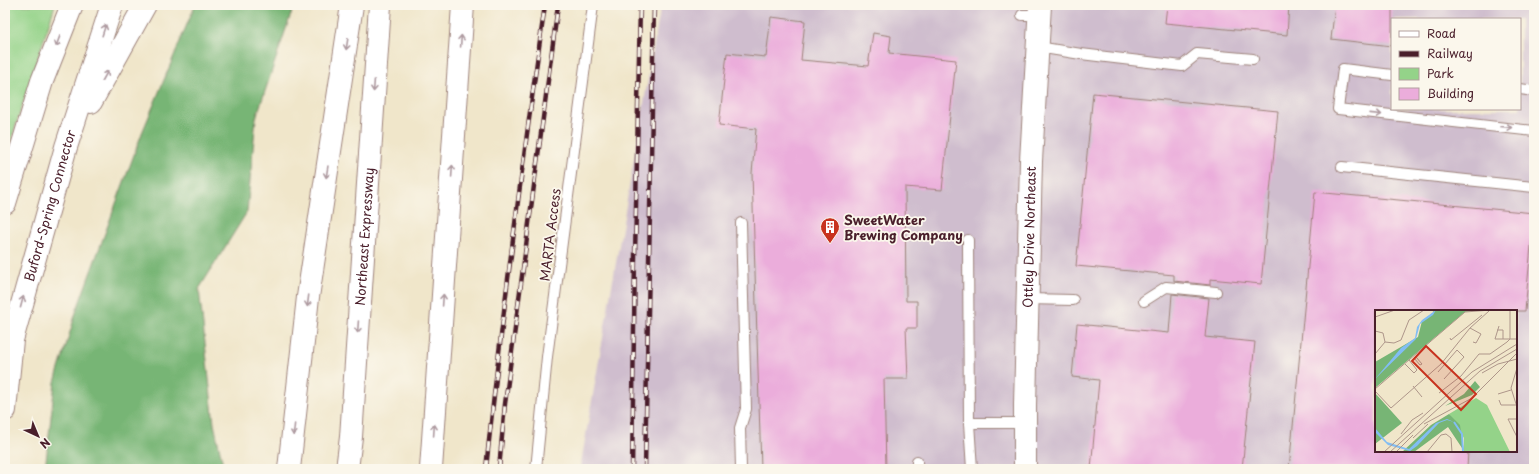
<svg xmlns="http://www.w3.org/2000/svg" width="1539" height="474" font-family="'Playpen Sans',sans-serif">
  <style>
    .industrial { fill: #cfbdce; fill-rule: evenodd }
    .green { fill: #94d389; stroke: #6f795a }
    .forest { fill: #77b575; stroke: #606a50 }
    .building { fill: #ebaddb }
    .lines { fill: none; stroke-linecap: round; stroke-linejoin: round }
    .service-casing { stroke: #9d827a; stroke-width: 12 }
    .tertiary-casing { stroke: #9d827a; stroke-width: 24 }
    .motorway-casing { stroke: #9d827a; stroke-width: 24 }
    .service { stroke: #fff; stroke-width: 10 }
    .tertiary { stroke: #fff; stroke-width: 22 }
    .motorway { stroke: #fff; stroke-width: 22 }
    .rail-casing { stroke: #4a1f2b; stroke-width: 4.5 }
    .rail { stroke: #fbf7ec; stroke-width: 3; stroke-dasharray: 9; stroke-linecap: butt }
    .oneway { stroke: #ae9aa0 }
    .labels { text-anchor: middle; stroke-width: 3.5; stroke-linejoin: round; paint-order: stroke }
    .street-label { font-size: 13px; fill: #4a1f2b; stroke: #fbf7ec }
    .poi-label { font-size: 13px; font-weight: bold; fill: #4a1f2b; stroke: #fbf7ec; text-anchor: start }
    .inset-river { fill: none; stroke: #81bdf4; stroke-width: 2 }
    .inset-road { fill: none; stroke: #ae968a; stroke-width: 1 }
    .view { fill: #c8321e; fill-opacity: 0.15; stroke: #c8321e; stroke-width: 2 }
    .inset-edge { fill: none; stroke: #4a1f2b; stroke-width: 2 }
  </style>
  <rect width="100%" height="100%" fill="#fbf7ec"/>
  <filter id="ink" filterUnits="userSpaceOnUse"><feTurbulence type="fractalNoise" baseFrequency=".025" numOctaves="2"/><feDisplacementMap in="SourceGraphic" scale="8" xChannelSelector="R" yChannelSelector="G"/><feConvolveMatrix kernelMatrix="1 2 1 2 8 2 1 2 1" color-interpolation-filters="sRGB"/></filter>
  <filter id="wash" filterUnits="userSpaceOnUse"><feTurbulence type="fractalNoise" baseFrequency=".012" numOctaves="4" result="noise"/><feDisplacementMap in="SourceGraphic" scale="16" xChannelSelector="R" yChannelSelector="G"/><feGaussianBlur stdDeviation="0.9" result="paint"/><feColorMatrix in="noise" values="0 0 0 0 0 0 0 0 0 0 0 0 0 0 0 0 0 1.4 0 .05"/><feComposite in="paint" operator="in"/></filter>
  <g filter="url(#wash)">
    <rect width="100%" height="100%" fill="#f0e6ca"/>
    <path class="industrial" d="M 661,5 L 1534,5 L 1534,469 L 580,469 ZM 1392,19 L 1520,19 L 1520,109 L 1392,109 ZM 1376,311 L 1516,311 L 1516,451 L 1376,451 Z"/>
    <path class="green" d="M 5,5 L 55,5 L 5,159 Z"/>
    <path class="forest" d="M 195,5 L 294,5 L 256,118 L 247,212 L 199,289 L 214,424 L 224,469 L 45,469 L 55,382 L 77,309 L 142,133 Z"/>
    <g id="blocks">
      <path class="building" d="M 1167,5 L 1289,5 L 1287,35 L 1165,23 Z
        M 1335,5 L 1392,5 L 1392,46 L 1331,39 Z
        M 771,17 L 805,21 L 801,60 L 868,66 L 873,33 L 891,36 L 889,53 L 956,60 L 942,190 L 905,187 L 906,301 L 917,301 L 917,328 L 906,328 L 908,379 L 884,379 L 886,469 L 761,469 L 752,173 L 756,129 L 719,125 L 727,53 L 766,57 Z
        M 1093,93 L 1278,111 L 1261,284 L 1210,279 L 1210,285 L 1174,281 L 1174,275 L 1076,266 Z
        M 1315,192 L 1534,213 L 1525,311 L 1376,311 L 1376,451 L 1468,451 L 1467,469 L 1289,469 Z
        M 1172,294 L 1209,298 L 1205,337 L 1255,342 L 1242,469 L 1091,469 L 1099,380 L 1072,377 L 1077,324 L 1169,333 Z"/>
    </g>
  </g>
  <g filter="url(#ink)">
    <use href="#blocks" fill-opacity="0" stroke="#9d827a" stroke-width="1"/>
    <g class="lines">
      <g class="service-casing">
        <path id="service" d="M 1022,15 L 1040,15
          M 1038,47 L 1081,54 L 1182,66 L 1197,54 L 1253,59
          M 1392,75 L 1343,69 L 1338,109 L 1534,131
          M 1520,89 L 1534,91
          M 1342,167 L 1534,187
          M 968,240 L 969,423 L 972,469
          M 1027,299 L 1073,300
          M 1144,301 L 1166,287 L 1216,292
          M 969,423 L 1025,423
          M 917,461 L 917,469
          M 536,469 L 547,357 L 593,5
          M 741,469 L 740,428 L 746,409 L 741,223"/>
      </g>
      <g class="tertiary-casing">
        <g id="tertiary">
          <path id="s1" d="M 1025,469 L 1025,405 L 1031,161 L 1040,5"/>
        </g>
      </g>
      <g class="motorway-casing">
        <g id="motorway">
          <path d="M 91,102 L 145,5"/>
          <path d="M 5,203 L 42,81 L 72,5"/>
          <path id="s2" d="M 5,410 L 12,340 L 66,147 L 112,5"/>
          <path d="M 289,469 L 308,297 L 352,5"/>
          <path id="s3" d="M 347,469 L 351,437 L 380,5"/>
          <path d="M 431,469 L 463,5"/>
        </g>
      </g>
      <use href="#service" class="service"/>
      <use href="#tertiary" class="tertiary"/>
      <use href="#motorway" class="motorway"/>
      <g class="rail-casing">
        <path id="rail" d="M 486,469 C 502,314 523,159 545,5
          M 499,469 L 505,404 L 558,5
          M 632,469 L 635,257 L 640,5
          M 645,469 L 654,5"/>
      </g>
      <use href="#rail" class="rail"/>
    </g>
    <defs><path id="oneway-shaft" d="M-6 0H5M1.5-3L5.5 0L1.5 3" fill="none" stroke-width="1.6" stroke-linecap="round" stroke-linejoin="round"/></defs>
    <g class="oneway">
      <use href="#oneway-shaft" transform="translate(104 30) rotate(-72)"/>
      <use href="#oneway-shaft" transform="translate(58 41) rotate(111)"/>
      <use href="#oneway-shaft" transform="translate(461 41) rotate(-86)"/>
      <use href="#oneway-shaft" transform="translate(347 44) rotate(99)"/>
      <use href="#oneway-shaft" transform="translate(105 76) rotate(-61)"/>
      <use href="#oneway-shaft" transform="translate(374 86) rotate(94)"/>
      <use href="#oneway-shaft" transform="translate(1376 114) rotate(6)"/>
      <use href="#oneway-shaft" transform="translate(1506 127) rotate(6)"/>
      <use href="#oneway-shaft" transform="translate(452 171) rotate(-86)"/>
      <use href="#oneway-shaft" transform="translate(327 172) rotate(99)"/>
      <use href="#oneway-shaft" transform="translate(443 300) rotate(-86)"/>
      <use href="#oneway-shaft" transform="translate(308 301) rotate(97)"/>
      <use href="#oneway-shaft" transform="translate(22 302) rotate(-75)"/>
      <use href="#oneway-shaft" transform="translate(358 327) rotate(94)"/>
      <use href="#oneway-shaft" transform="translate(294 430) rotate(96)"/>
      <use href="#oneway-shaft" transform="translate(434 430) rotate(-86)"/>
    </g>
  </g>
  <defs>
    <g id="building-pin" transform="scale(1)"><path d="M0 17L-7.5 6A9.5 9.5 0 1 1 7.5 6Z" fill="#c8321e" stroke="#fbf7ec"/><path d="M-4-6H4V6H1V3H-1V6H-4ZM-2.5-4.3h1.7v1.8h-1.7ZM.8-4.3h1.7v1.8H.8ZM-2.5-1h1.7V.8h-1.7ZM.8-1h1.7V.8H.8Z" fill="#fff"/></g>
  </defs>
  <g fill-rule="evenodd">
    <use href="#building-pin" x="830" y="227"/>
  </g>
  <g class="labels">
    <g class="street-label">
      <text dy="5" stroke="none"><textPath href="#s2" startOffset="210">Buford-Spring Connector</textPath></text>
      <text transform="translate(550 235) rotate(-83)" y="5">MARTA Access</text>
      <text dy="5" stroke="none"><textPath href="#s3" startOffset="233">Northeast Expressway</textPath></text>
      <text dy="5" stroke="none"><textPath href="#s1" startOffset="232">Ottley Drive Northeast</textPath></text>
    </g>
    <g class="poi-label">
      <text x="844" y="225">SweetWater<tspan x="844" dy="15">Brewing Company</tspan></text>
    </g>
  </g>
  <g transform="translate(1375 310)">
    <rect width="142" height="142" fill="#f0e6ca"/>
    <path d="M 101,88 L 112,95 L 135,142 L 89,142 L 89,128 L 74,104 Z" fill="#94d389"/>
    <path d="M 56,0 L 105,0 L 90,2 L 0,78 L 0,52 L 43,27 L 47,11 L 59,2 ZM 100,71 L 105,77 L 97,85 L 70,96 L 89,84 ZM 0,83 L 27,113 L 0,134 ZM 74,104 L 85,115 L 89,141 L 73,117 L 39,142 L 27,142 L 56,115 Z" fill="#77b575"/>
    <path d="M 61,0 L 58,5 L 45,14 L 41,29 L 0,69 L 26,38 L 40,28 L 42,17 L 47,10 ZM 72,109 L 79,112 L 72,110 L 64,113 L 42,136 L 35,141 L 13,135 L 0,122 L 0,118 L 12,132 L 34,139 L 61,113 Z" fill="#81bdf4"/>
    <path class="inset-river" d="M 79,112 L 87,124 L 88,142"/>
    <path class="inset-road" d="M 0,7 L 20,0M 124,16 L 120,29 L 142,29M 95,18 L 106,24 L 101,33 L 98,32M 122,20 L 128,20 L 128,29M 0,21 L 8,23 L 10,32M 75,28 L 76,30 L 107,5M 10,32 L 19,33 L 26,30 L 34,10 L 49,0M 0,44 L 10,32M 41,47 L 47,54 L 45,55 L 39,48 ZM 30,54 L 39,63 L 42,60 L 34,50M 142,58 L 136,78 L 142,97M 63,62 L 82,40 L 89,47 L 69,69M 107,63 L 123,54 L 142,49M 38,76 L 47,87M 0,79 L 90,2 L 116,0M 0,81 L 16,98 L 66,54 L 95,18 L 114,1M 64,83 L 86,66 L 104,44 L 115,44 L 132,32 L 135,29 L 135,0M 123,84 L 136,80M 124,90 L 126,95 L 141,95M 142,109 L 133,109 L 142,127M 49,114 L 97,88 L 142,43M 26,124 L 37,110 L 48,103M 38,128 L 53,114M 9,142 L 97,62 L 142,34M 15,142 L 105,61 L 142,39M 21,142 L 38,125M 52,142 L 66,125 L 71,124 L 76,128 L 77,142"/>
    <path class="view" d="M 51,36 L 101,84 L 86,100 L 37,51 Z"/>
    <rect width="142" height="142" class="inset-edge"/>
  </g>
  <rect width="1539" height="474" fill="none" stroke="#fbf7ec" stroke-width="20"/>
  <rect x="1391" y="18" width="130" height="92" fill="#fbf7ec" stroke="#b4a19f"/>
  <rect x="1399" y="31" width="20" height="6" fill="#ffffff" stroke="#b4a19f"/>
  <text x="1427" y="38" font-size="12" fill="#4a1f2b">Road</text>
  <rect x="1399" y="51" width="20" height="6" fill="#4a1f2b" stroke="#b4a19f"/>
  <text x="1427" y="58" font-size="12" fill="#4a1f2b">Railway</text>
  <rect x="1399" y="68" width="20" height="12" fill="#94d389" stroke="#b4a19f"/>
  <text x="1427" y="78" font-size="12" fill="#4a1f2b">Park</text>
  <rect x="1399" y="88" width="20" height="12" fill="#ebaddb" stroke="#b4a19f"/>
  <text x="1427" y="98" font-size="12" fill="#4a1f2b">Building</text>
  <g transform="translate(38 436) rotate(136)" stroke="#fbf7ec" stroke-width="3" paint-order="stroke">
  <path d="M0-3L7 15L0 10L-7 15Z" fill="#4a1f2b"/>
  <text y="-6" font-size="11" font-weight="bold" text-anchor="middle" fill="#4a1f2b">N</text>
  </g>
</svg>
